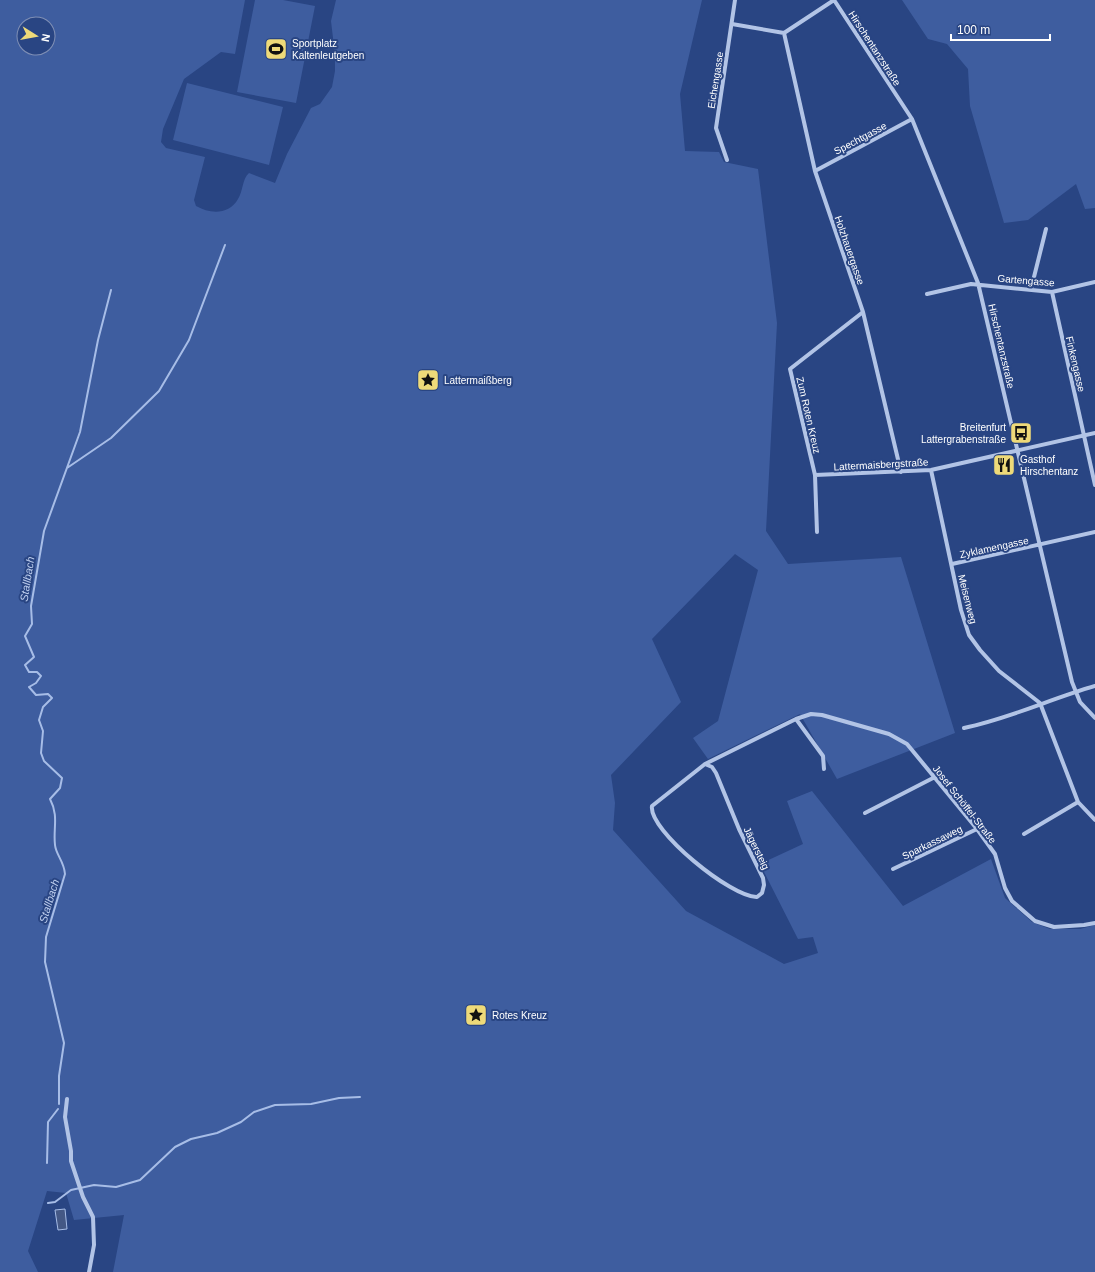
<svg xmlns="http://www.w3.org/2000/svg" width="1095" height="1272" font-family="Arial,sans-serif">
  <style>
    .green { fill: #3e5d9f; fill-rule: evenodd }
    .water { fill: #445885; stroke: #a7bde7 }
    .lines { fill: none; stroke-linecap: round; stroke-linejoin: round }
    .stream { stroke: #a7bde7; stroke-width: 2 }
    .street { stroke: #b2c4e6; stroke-width: 4 }
    .labels { text-anchor: middle; stroke-width: 4; stroke-linejoin: round; paint-order: stroke }
    .poi-label { font-size: 10px; fill: #fff; stroke: #294583; text-anchor: start }
    .street-label { font-size: 10px; fill: #fff; stroke: #294583 }
    .water-label { font-size: 11px; font-style: italic; fill: #beceee; stroke: #294583 }
  </style>
  <rect width="100%" height="100%" fill="#294583"/>
  <path class="green" d="M 0,0 L 245,0 L 235,54 L 221,52 L 184,79 L 163,129 L 161,142 L 166,148 L 205,157 L 194,200 L 196,206 C 210,214 229,215 238,199 C 243,192 242,179 249,173 L 275,183 L 287,154 L 311,108 L 320,104 L 332,87 L 335,71 L 335,55 L 331,21 L 336,0 L 702,0 L 680,94 L 685,151 L 719,152 L 724,162 L 758,169 L 777,323 L 766,531 L 788,564 L 901,557 L 955,733 L 837,779 L 800,714 L 708,759 L 693,738 L 718,721 L 758,570 L 735,554 L 652,639 L 681,702 L 611,775 L 615,803 L 613,830 L 686,911 L 784,964 L 818,953 L 813,937 L 798,939 L 760,864 L 803,844 L 787,801 L 812,791 L 903,906 L 991,859 L 1005,898 L 1032,922 L 1050,929 L 1080,929 L 1095,925 L 1095,1272 L 113,1272 L 124,1215 L 74,1220 L 66,1193 L 47,1191 L 28,1251 L 38,1272 L 0,1272 ZM 24,24 L 48,24 L 48,48 L 24,48 Z
    M 255,0 L 283,0 L 315,6 L 296,103 L 237,92 Z
    M 902,0 L 1095,0 L 1095,208 L 1085,209 L 1076,184 L 1028,220 L 1004,223 L 970,106 L 968,69 L 947,44 L 928,39 Z
    M 187,83 L 283,107 L 269,165 L 173,140 Z"/>
  <path class="water" d="M 65,1209 L 67,1229 L 58,1230 L 55,1210 Z"/>
  <g class="lines">
    <path class="stream" d="M 67,468 L 111,438 L 159,391 L 189,340 L 225,245
      M 59,1104 L 59,1076 L 64,1043 L 45,962 L 46,937 L 65,874 C 64,861 56,855 55,845 C 53,828 59,816 50,799 L 60,788 L 62,778 L 44,761 L 41,753 L 43,731 L 39,720 L 43,707 L 52,698 L 48,694 L 36,695 L 29,687 L 36,683 L 41,676 L 37,672 L 29,672 L 25,665 L 34,657 L 25,636 L 32,624 L 31,606 L 44,531 L 80,432 L 98,340 L 111,290
      M 47,1163 L 48,1122 L 58,1109
      M 48,1203 L 55,1202 L 71,1190 L 94,1185 L 116,1187 L 140,1180 L 175,1147 L 191,1139 L 217,1133 L 241,1122 L 254,1112 L 275,1105 L 311,1104 L 339,1098 L 360,1097"/>
    <path class="street" d="M 834,0 L 912,119 L 978,283 L 1072,682 L 1080,702 L 1095,718
      M 732,24 L 784,33 L 834,0
      M 784,33 L 815,171 L 863,312 L 901,472
      M 727,160 L 716,128 L 735,0
      M 815,171 L 912,119
      M 1031,289 L 1046,229
      M 1052,292 L 1095,485
      M 927,294 L 971,284 L 1052,292 L 1095,282
      M 931,470 L 961,610 L 969,635 L 980,650 L 999,671 L 1040,703 L 1078,802 L 1095,820
      M 815,475 L 931,470 L 1095,433
      M 817,532 L 815,475 L 790,369 L 863,312
      M 952,564 L 1095,532
      M 796,719 L 823,756 L 824,769
      M 964,728 C 1011,718 1050,699 1095,686
      M 705,764 L 712,767 L 716,773 L 739,829 L 763,878 L 764,885 L 762,893 L 757,897 C 732,898 648,830 652,806 L 705,764 L 796,719 L 811,714 L 822,715 L 889,734 L 907,744 L 977,829 L 995,854 L 1005,888 L 1012,901 L 1035,921 L 1054,927 L 1084,925 L 1095,923
      M 865,813 L 935,777
      M 1024,834 L 1078,802
      M 893,869 L 977,829
      M 67,1099 L 65,1117 L 71,1151 L 71,1161 L 83,1197 L 93,1217 L 94,1245 L 89,1272"/>
  </g>
  <defs>
    <g id="stadium-square" transform="scale(1.15)"><rect x="-9" y="-9" width="18" height="18" rx="4" fill="#eeda79" stroke="#294583"/><path d="M0-5a6.5 5 0 1 0 0 10a6.5 5 0 1 0 0-10ZM-3.5-1.8h7v3.6h-7Z" fill="#111"/></g>
    <g id="sight-square" transform="scale(1.15)"><rect x="-9" y="-9" width="18" height="18" rx="4" fill="#eeda79" stroke="#294583"/><path d="M0-6L1.8-2.2L6-1.7L2.9 1.2L3.7 5.4L0 3.3L-3.7 5.4L-2.9 1.2L-6-1.7L-1.8-2.2Z" fill="#111"/></g>
    <g id="bus-square" transform="scale(1.15)"><rect x="-9" y="-9" width="18" height="18" rx="4" fill="#eeda79" stroke="#294583"/><path d="M-5-6H5V4H4V6H2V4H-2V6H-4V4H-5ZM-3.5-4V0h7V-4ZM-3.5 1.2v1.5H-2V1.2ZM2 1.2v1.5H3.5V1.2Z" fill="#111"/></g>
    <g id="restaurant-square" transform="scale(1.15)"><rect x="-9" y="-9" width="18" height="18" rx="4" fill="#eeda79" stroke="#294583"/><path d="M-5-6h1v4h1v-4h1v4h1v-4h1v5L-1.5 .5V6h-2V.5L-5-1ZM5-6V6H3V1.5H1.5Q1.5-4 5-6Z" fill="#111"/></g>
  </defs>
  <g fill-rule="evenodd">
    <use href="#stadium-square" x="276" y="49"/>
    <use href="#sight-square" x="428" y="380"/>
    <use href="#bus-square" x="1021" y="433"/>
    <use href="#restaurant-square" x="1004" y="465"/>
    <use href="#sight-square" x="476" y="1015"/>
  </g>
  <g class="labels">
    <g class="poi-label">
      <text x="292" y="47">Sportplatz<tspan x="292" dy="12">Kaltenleutgeben</tspan></text>
      <text x="444" y="384">Lattermaißberg</text>
      <text x="1006" y="431" text-anchor="end">Breitenfurt<tspan x="1006" dy="12">Lattergrabenstraße</tspan></text>
      <text x="1020" y="463">Gasthof<tspan x="1020" dy="12">Hirschentanz</tspan></text>
      <text x="492" y="1019">Rotes Kreuz</text>
    </g>
    <g class="street-label">
      <text transform="translate(875 48) rotate(57)" y="4">Hirschentanzstraße</text>
      <text transform="translate(715 80) rotate(-81)" y="4">Eichengasse</text>
      <text transform="translate(860 138) rotate(-28)" y="4">Spechtgasse</text>
      <text transform="translate(850 250) rotate(71)" y="4">Holzhauergasse</text>
      <text transform="translate(1026 280) rotate(5)" y="4">Gartengasse</text>
      <text transform="translate(1002 346) rotate(77)" y="4">Hirschentanzstraße</text>
      <text transform="translate(1076 364) rotate(77)" y="4">Finkengasse</text>
      <text transform="translate(809 415) rotate(77)" y="4">Zum Roten Kreuz</text>
      <text transform="translate(881 464) rotate(-3)" y="4">Lattermaisbergstraße</text>
      <text transform="translate(994 547) rotate(-12)" y="4">Zyklamengasse</text>
      <text transform="translate(968 599) rotate(76)" y="4">Meisenweg</text>
      <text transform="translate(965 804) rotate(52)" y="4">Josef Schöffel-Straße</text>
      <text transform="translate(932 842) rotate(-26)" y="4">Sparkassaweg</text>
      <text transform="translate(757 848) rotate(64)" y="4">Jägersteig</text>
    </g>
    <g class="water-label">
      <text transform="translate(27 579) rotate(-81)" y="4">Stallbach</text>
      <text transform="translate(49 901) rotate(-73)" y="4">Stallbach</text>
    </g>
  </g>
  <g transform="translate(36 36) rotate(101)"><circle r="19" fill="#294583" stroke="#7f8fb5"/>
  <path d="M0-3L7 15L0 10L-7 15Z" fill="#eeda79"/>
  <text y="-6" font-size="11" font-weight="bold" text-anchor="middle" fill="#ffffff">N</text>
  </g>
  <path d="M951 34v6h99v-6" fill="none" stroke="#ffffff" stroke-width="2"/>
  <text x="957" y="34" font-size="12" fill="#ffffff" stroke="#294583" stroke-width="3" paint-order="stroke">100 m</text>
</svg>
